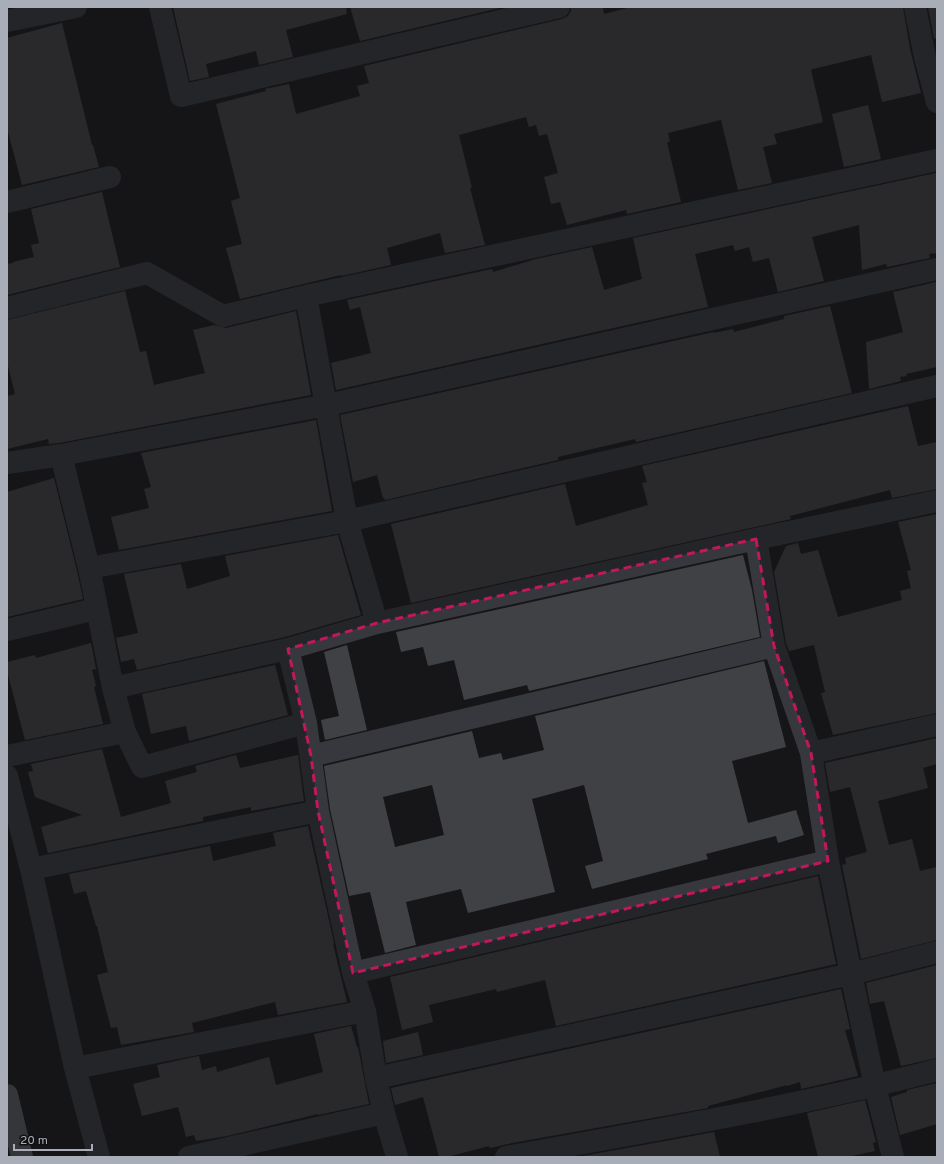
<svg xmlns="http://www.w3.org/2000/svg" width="944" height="1164" font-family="Overpass,sans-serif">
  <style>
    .building { fill: #404145; fill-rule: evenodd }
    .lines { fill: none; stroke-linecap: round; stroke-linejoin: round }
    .minor { stroke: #37383d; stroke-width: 22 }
    .trunk { stroke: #5b5e65; stroke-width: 22 }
    .marked { fill: none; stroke: #c2185b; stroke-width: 3; stroke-dasharray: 8 5; stroke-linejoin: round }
  </style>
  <rect width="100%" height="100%" fill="#161618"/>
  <path class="building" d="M 173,7 L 346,7 L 347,14 L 286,30 L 293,57 L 259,65 L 256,51 L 206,64 L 209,77 L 190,81 Z
    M 350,7 L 504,7 L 360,41 Z
    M 571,7 L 603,7 L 604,14 L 631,7 L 903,7 L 910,49 L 921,93 L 882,102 L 871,55 L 813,69 L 811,70 L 823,122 L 774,134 L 777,144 L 763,147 L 772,183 L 738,190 L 721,120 L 668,133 L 670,142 L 667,142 L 681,202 L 627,214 L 626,210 L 567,225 L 560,202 L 551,204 L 544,177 L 558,173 L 547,134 L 539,136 L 536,125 L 529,127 L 526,117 L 459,135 L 472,188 L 470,188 L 485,245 L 445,253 L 440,233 L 387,248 L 391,265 L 341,276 L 341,275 L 240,299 L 226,248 L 242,244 L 231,201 L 240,198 L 216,104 L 266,91 L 265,89 L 289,84 L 296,114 L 360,96 L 357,86 L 369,83 L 364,66 L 562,19 L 568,16 L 571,11 Z
    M 928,7 L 937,7 L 937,38 L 934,39 Z
    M 62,23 L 92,145 L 93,145 L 99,167 L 22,185 L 7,128 L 7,38 Z
    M 868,105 L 881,159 L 844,167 L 832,114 Z
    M 936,173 L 937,253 L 929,254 L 930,258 L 887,267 L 886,264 L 862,270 L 859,225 L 812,237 L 824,281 L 778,292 L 769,258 L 753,262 L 749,247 L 735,251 L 733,245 L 695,254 L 708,307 L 336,390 L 331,363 L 371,353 L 360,307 L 350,310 L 347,300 L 492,269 L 493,272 L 536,259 L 592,247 L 604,290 L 642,279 L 633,238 Z
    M 102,192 L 120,267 L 7,295 L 7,264 L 13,263 L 13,262 L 34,257 L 31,245 L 39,243 L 31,209 Z
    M 936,282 L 937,288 L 937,367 L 906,374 L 907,376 L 900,377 L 901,381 L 869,389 L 866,342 L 903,332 L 893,292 Z
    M 125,291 L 140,352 L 146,351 L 154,385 L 205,373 L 193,330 L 214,325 L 226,328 L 296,311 L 311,395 L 59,443 L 49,444 L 48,439 L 7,449 L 7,396 L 15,394 L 7,362 L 7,320 Z
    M 830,306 L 852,393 L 636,442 L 635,439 L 558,457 L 558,460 L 385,500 L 384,498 L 383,498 L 377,475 L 353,482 L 340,415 L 714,332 L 714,333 L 733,329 L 734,332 L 784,319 L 784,316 Z
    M 908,406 L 918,446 L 937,442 L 937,489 L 892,498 L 890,490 L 790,516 L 791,519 L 411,603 L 391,524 L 565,484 L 576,526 L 648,505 L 642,483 L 647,482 L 642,466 Z
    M 316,420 L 332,511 L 119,550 L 111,517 L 149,508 L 144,489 L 151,487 L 141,453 Z
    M 54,478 L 77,571 L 83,599 L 7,617 L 7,492 Z
    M 937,514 L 937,713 L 833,735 L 821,693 L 825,692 L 814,645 L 789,651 L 786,643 L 774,572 L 786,546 L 798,543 L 801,554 L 818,550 L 838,617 L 902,600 L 900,591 L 911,588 L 907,571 L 911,570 L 898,522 Z
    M 338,535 L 361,615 L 285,637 L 137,670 L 134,659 L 121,662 L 116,638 L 138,633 L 124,574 L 181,564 L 187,589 L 230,576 L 225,556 Z
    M 743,555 L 752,590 L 760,637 L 529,691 L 527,685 L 464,700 L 454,660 L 428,666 L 423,647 L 401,652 L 396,632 Z
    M 91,643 L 96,669 L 92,670 L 96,686 L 94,687 L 103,724 L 25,740 L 7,671 L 7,662 L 35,655 L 36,658 Z
    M 347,645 L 367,730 L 325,740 L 321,720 L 339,716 L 324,652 Z
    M 764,661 L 786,747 L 732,761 L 748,823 L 796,810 L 804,835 L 778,843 L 776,836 L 706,854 L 708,859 L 592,889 L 585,866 L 603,861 L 584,785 L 532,799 L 555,892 L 468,913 L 461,889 L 406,902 L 416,945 L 385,953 L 370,892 L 349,896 L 330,809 L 324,766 L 472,731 L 479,758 L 501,753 L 503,760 L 544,750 L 535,716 ZM 432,785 L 444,835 L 395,847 L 383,797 Z
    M 275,665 L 288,715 L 189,741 L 186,726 L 151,734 L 142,694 Z
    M 937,738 L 937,764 L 923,768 L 928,788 L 878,801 L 889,845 L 912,839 L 920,871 L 937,867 L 937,940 L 861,959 L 842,865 L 846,864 L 845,858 L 867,852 L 850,787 L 830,792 L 825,763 Z
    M 102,749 L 121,817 L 171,803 L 165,781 L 197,772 L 195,766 L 236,755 L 240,768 L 298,755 L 304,801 L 251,811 L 251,807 L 203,817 L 203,821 L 48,853 L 41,827 L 82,815 L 35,797 L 28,772 L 33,771 L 31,764 Z
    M 308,826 L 334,943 L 333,944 L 347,1002 L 278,1015 L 275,1002 L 192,1023 L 194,1032 L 121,1045 L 117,1027 L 111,1028 L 97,975 L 108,972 L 97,926 L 96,926 L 86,891 L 74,894 L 69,874 L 210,846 L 213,861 L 276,846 L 273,833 Z
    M 818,876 L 836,964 L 556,1026 L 545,980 L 497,992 L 496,989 L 429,1005 L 433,1022 L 402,1030 L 390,977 Z
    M 937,965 L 937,1058 L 901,1066 L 884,1001 L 870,1004 L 866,983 Z
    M 841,989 L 850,1029 L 845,1030 L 858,1076 L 801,1089 L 800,1082 L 787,1086 L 787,1085 L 708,1106 L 708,1108 L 512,1143 L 490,1148 L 489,1146 L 447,1157 L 439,1157 L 423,1097 L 395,1105 L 391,1088 Z
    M 351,1026 L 357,1047 L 358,1047 L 369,1104 L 318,1115 L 318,1114 L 227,1136 L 196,1141 L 194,1135 L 186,1137 L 178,1107 L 142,1116 L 133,1084 L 160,1077 L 157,1065 L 199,1056 L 202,1070 L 216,1066 L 217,1072 L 269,1057 L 276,1085 L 323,1072 L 314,1034 Z
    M 418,1032 L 423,1055 L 386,1063 L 383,1041 Z
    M 937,1083 L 937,1124 L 900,1135 L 891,1097 L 907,1092 L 907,1090 Z
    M 865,1100 L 876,1142 L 873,1143 L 875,1151 L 847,1157 L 818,1157 L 807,1113 Z
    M 714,1132 L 720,1157 L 577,1157 L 671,1140 Z"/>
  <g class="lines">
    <path class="minor" d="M 160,7 L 181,96 L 559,7
      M 915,7 L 925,57 L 937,102
      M 7,21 L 76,7
      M 7,202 L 110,177
      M 306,296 L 347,521 L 377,623
      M 7,308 L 147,273 L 223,316 L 306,296 L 937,160
      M 61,455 L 89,568 L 113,688 L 125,732 L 142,767 L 306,723
      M 7,463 L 61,455 L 327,405 L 937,269
      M 756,539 L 774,646 L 811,753 L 828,861 L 851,974 L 875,1086 L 893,1157
      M 89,568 L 347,521 L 937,386
      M 7,630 L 96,609
      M 288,649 L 306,723 L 318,811 L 353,973 L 365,1011 L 376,1078 L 384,1113 L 397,1157
      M 113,688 L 288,649 L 377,623 L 756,539 L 937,501
      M 811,753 L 937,725
      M 7,756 L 125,732
      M 311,756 L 774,646
      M 7,776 L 31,869 L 75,1068 L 99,1157
      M 31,869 L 318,811
      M 353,973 L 828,861
      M 75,1068 L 365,1011
      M 376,1078 L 851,974 L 937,952
      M 189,1157 L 384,1113
      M 506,1157 C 650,1131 795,1107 937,1070"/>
    <path class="trunk" d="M 7,1095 L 22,1157"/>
  </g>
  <path d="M0 0H944V1164H0ZM 756,539 L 774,646 L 811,753 L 828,861 L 353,973 L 318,811 L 311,756 L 288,649 L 377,623 Z" fill="#161618" fill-opacity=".55" fill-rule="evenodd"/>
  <path class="marked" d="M 756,539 L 774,646 L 811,753 L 828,861 L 353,973 L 318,811 L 311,756 L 288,649 L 377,623 Z"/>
  <rect width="944" height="1164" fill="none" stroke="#a8adb8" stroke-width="16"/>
  <path d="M14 1144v6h78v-6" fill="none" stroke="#a8adb8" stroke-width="2"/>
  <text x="20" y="1144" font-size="12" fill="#a8adb8" stroke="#111113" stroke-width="3" paint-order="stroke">20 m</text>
</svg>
